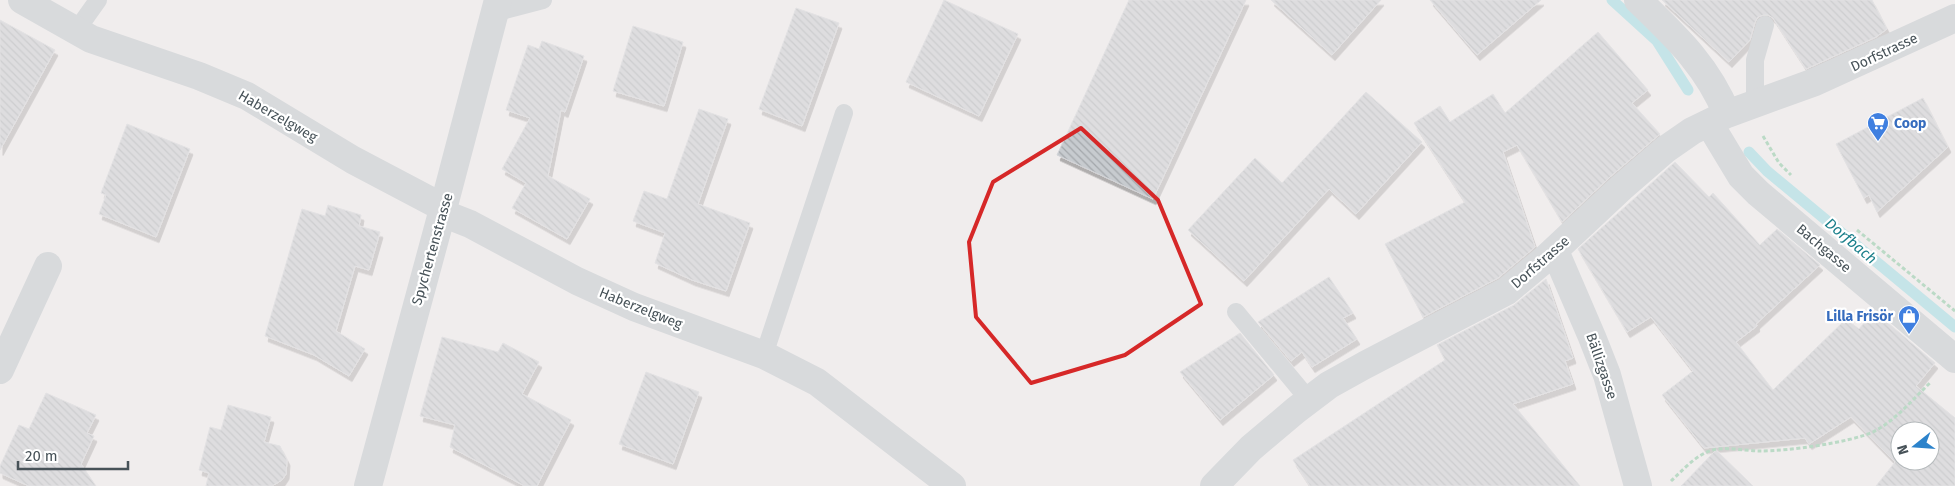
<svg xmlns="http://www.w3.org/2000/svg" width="1955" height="486" font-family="'Fira Sans',sans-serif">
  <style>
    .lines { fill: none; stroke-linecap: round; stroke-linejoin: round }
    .stream { stroke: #91dae2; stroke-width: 11 }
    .building { fill: url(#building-back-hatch); stroke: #d2d4d8; fill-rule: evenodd; filter: url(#shadow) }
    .path { stroke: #7bc398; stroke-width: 3; stroke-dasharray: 4 2.5; stroke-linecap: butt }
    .service { stroke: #bac3c8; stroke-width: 18 }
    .minor { stroke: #bac3c8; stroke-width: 28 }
    .marked { fill: none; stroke: #d62828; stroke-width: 4; stroke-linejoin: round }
    .labels { text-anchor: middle; stroke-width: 4.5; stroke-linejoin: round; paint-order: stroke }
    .street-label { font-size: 14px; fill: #475258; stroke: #fff }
    .shop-label { font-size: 14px; font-weight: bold; fill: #366cbe; stroke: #fff; text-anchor: start }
    .water-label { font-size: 15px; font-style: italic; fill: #1a7f8a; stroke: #fff }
  </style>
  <defs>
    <pattern id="building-back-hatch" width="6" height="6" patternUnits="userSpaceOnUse" patternTransform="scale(1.25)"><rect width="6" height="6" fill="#c7cbcf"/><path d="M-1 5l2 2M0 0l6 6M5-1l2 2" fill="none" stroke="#a3a7ab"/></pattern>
    <filter id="shadow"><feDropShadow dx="3" dy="5.5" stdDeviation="0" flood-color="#0004"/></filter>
  </defs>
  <rect width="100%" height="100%" fill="#f0eded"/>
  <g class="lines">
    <path class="stream" d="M 1612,0 L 1657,41 L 1688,90
      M 1749,152 L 1767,171 L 1955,327"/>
  </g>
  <path class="building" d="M 944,0 L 1018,34 L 979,116 L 906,82 Z
    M 1129,0 L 1246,0 L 1153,199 L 1057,155 Z
    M 1271,0 L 1381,0 L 1332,55 Z
    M 1430,0 L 1541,0 L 1477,55 Z
    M 1662,0 L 1872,0 L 1887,29 L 1876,37 L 1806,69 L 1773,18 L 1768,15 L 1763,15 L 1758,17 L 1755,22 L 1750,40 L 1729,62 Z
    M 796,8 L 839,23 L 802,126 L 759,109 Z
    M 0,20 L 55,50 L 0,150 Z
    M 633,26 L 683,42 L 664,106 L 613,91 Z
    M 1598,32 L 1648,90 L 1632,103 L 1660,134 L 1611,176 L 1562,222 L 1517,145 L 1503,152 L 1535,247 L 1498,278 L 1423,317 L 1385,244 L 1465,202 L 1414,123 L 1440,106 L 1450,122 L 1493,94 L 1505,113 Z
    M 542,41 L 584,56 L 565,112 L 561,110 L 548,176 L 590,199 L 567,239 L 512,208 L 526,183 L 502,169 L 530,118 L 506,110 L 528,45 L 539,49 Z
    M 1366,92 L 1422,142 L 1356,214 L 1329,189 L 1244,281 L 1188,230 L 1255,158 L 1282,183 Z
    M 1923,98 L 1948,147 L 1877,212 L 1869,195 L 1864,198 L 1836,144 Z
    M 699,109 L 728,119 L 698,204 L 750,223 L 726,291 L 692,280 L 655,263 L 665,233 L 633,221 L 644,191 L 667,199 Z
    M 127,124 L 190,149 L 156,237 L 99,214 L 106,195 L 101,193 Z
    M 1675,162 L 1709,197 L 1713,193 L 1760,245 L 1777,229 L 1820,265 L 1756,324 L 1757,326 L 1736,342 L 1773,390 L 1846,319 L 1859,329 L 1874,311 L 1935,363 L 1916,386 L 1955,418 L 1955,486 L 1876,486 L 1895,462 L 1851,417 L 1809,444 L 1805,438 L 1704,448 L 1662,395 L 1693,371 L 1651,317 L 1627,332 L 1578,249 ZM 1900,431 L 1930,431 L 1930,461 L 1900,461 Z
    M 328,205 L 361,215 L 359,226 L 380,232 L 369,270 L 355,266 L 336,331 L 365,349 L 349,376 L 314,355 L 265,336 L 302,209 L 325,216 Z
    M 1329,277 L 1353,313 L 1343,318 L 1357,339 L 1312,367 L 1302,352 L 1291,361 L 1258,322 Z
    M 1546,279 L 1573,358 L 1565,361 L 1573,384 L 1513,404 L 1580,486 L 1310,486 L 1293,460 L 1445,360 L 1437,345 L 1514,305 Z
    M 1240,333 L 1274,375 L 1220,420 L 1180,372 Z
    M 442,337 L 498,352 L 503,343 L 539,362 L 522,394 L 571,420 L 537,486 L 525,486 L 450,447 L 455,425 L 420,416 Z
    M 646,372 L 699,392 L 673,464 L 619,444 Z
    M 46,393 L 96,415 L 87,433 L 94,436 L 81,464 L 96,486 L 29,486 L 0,473 L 0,466 L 19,425 L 29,429 Z
    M 228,405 L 271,417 L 264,442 L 280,446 L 287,460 L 286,474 L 282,480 L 272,486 L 206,486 L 209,473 L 199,470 L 210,427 L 221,430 Z
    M 1716,450 L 1753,486 L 1681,486 Z"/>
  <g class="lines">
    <path class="path" d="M 1763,136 L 1779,163 L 1791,175
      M 1857,230 L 1955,311
      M 1671,481 C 1682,471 1693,458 1707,452 C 1722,445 1743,451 1760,451 C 1787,451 1848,443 1873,432 C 1895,421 1913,399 1931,382"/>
    <path class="service" d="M 494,13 L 543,0
      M 76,31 L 98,0
      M 1755,104 L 1755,60 L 1765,25
      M 1236,312 L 1309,400
      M 764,355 L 844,113"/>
    <path class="minor" d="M 22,0 L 91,39 L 199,76 L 247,96 L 353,160 L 444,208
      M 1638,0 C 1675,36 1707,65 1727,114
      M 1709,123 L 1741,176 L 1758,193 L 1955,359
      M 442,213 L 470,224 L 577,281 L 634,307 L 764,355 L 817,382 L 952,486
      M 1555,251 L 1592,337 L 1607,375 L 1638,486
      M 0,370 L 48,266
      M 368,486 L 442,213 L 498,0
      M 1214,486 L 1251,448 L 1296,410 L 1329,385 L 1365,365 L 1507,291 L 1544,260 L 1621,188 L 1666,149 L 1692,131 L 1727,114 L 1815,82 L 1955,18"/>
  </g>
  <path d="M0 0H1955V486H0ZM 1081,128 L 1158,200 L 1201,304 L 1125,355 L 1031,383 L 976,317 L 969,242 L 993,182 Z" fill="#f0eded" fill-opacity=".55" fill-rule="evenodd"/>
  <path class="marked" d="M 1081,128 L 1158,200 L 1201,304 L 1125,355 L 1031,383 L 976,317 L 969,242 L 993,182 Z"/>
  <defs>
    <g id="supermarket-pin" transform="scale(1.125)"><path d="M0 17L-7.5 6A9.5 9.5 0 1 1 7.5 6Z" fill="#3f7fe0" stroke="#fff"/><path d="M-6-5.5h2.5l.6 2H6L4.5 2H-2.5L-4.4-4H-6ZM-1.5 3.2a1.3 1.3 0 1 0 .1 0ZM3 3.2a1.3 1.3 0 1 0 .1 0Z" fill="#fff"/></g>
    <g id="shop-pin" transform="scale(1.125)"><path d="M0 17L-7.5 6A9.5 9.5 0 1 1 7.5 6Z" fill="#3f7fe0" stroke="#fff"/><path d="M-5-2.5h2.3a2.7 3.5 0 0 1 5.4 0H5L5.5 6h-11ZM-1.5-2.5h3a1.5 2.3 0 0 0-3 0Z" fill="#fff"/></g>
  </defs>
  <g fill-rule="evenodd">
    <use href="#supermarket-pin" x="1878" y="123"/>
    <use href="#shop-pin" x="1909" y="316"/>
  </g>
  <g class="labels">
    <g class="street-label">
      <text transform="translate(1884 52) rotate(-25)" y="5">Dorfstrasse</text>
      <text transform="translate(278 116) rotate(30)" y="5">Haberzelgweg</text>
      <text transform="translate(1824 248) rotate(40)" y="5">Bachgasse</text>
      <text transform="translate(432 249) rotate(-74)" y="5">Spychertenstrasse</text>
      <text transform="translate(1540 262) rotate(-41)" y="5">Dorfstrasse</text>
      <text transform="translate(641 308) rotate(22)" y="5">Haberzelgweg</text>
      <text transform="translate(1602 366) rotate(71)" y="5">Bällizgasse</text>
    </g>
    <g class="shop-label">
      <text x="1894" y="128">Coop</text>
      <text x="1893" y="321" text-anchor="end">Lilla Frisör</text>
    </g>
    <g class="water-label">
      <text transform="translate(1851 241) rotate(40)" y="5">Dorfbach</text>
    </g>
  </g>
  <g transform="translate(1915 446) rotate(253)"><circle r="24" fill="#ffffff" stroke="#b5babc"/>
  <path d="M0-4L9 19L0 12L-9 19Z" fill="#2c83cb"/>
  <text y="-8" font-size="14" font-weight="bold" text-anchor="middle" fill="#475258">N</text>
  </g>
  <path d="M18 461v8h110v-8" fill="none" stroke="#475258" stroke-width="2.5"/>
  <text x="25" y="461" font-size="15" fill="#475258" stroke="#ffffff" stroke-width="4" paint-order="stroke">20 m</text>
</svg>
